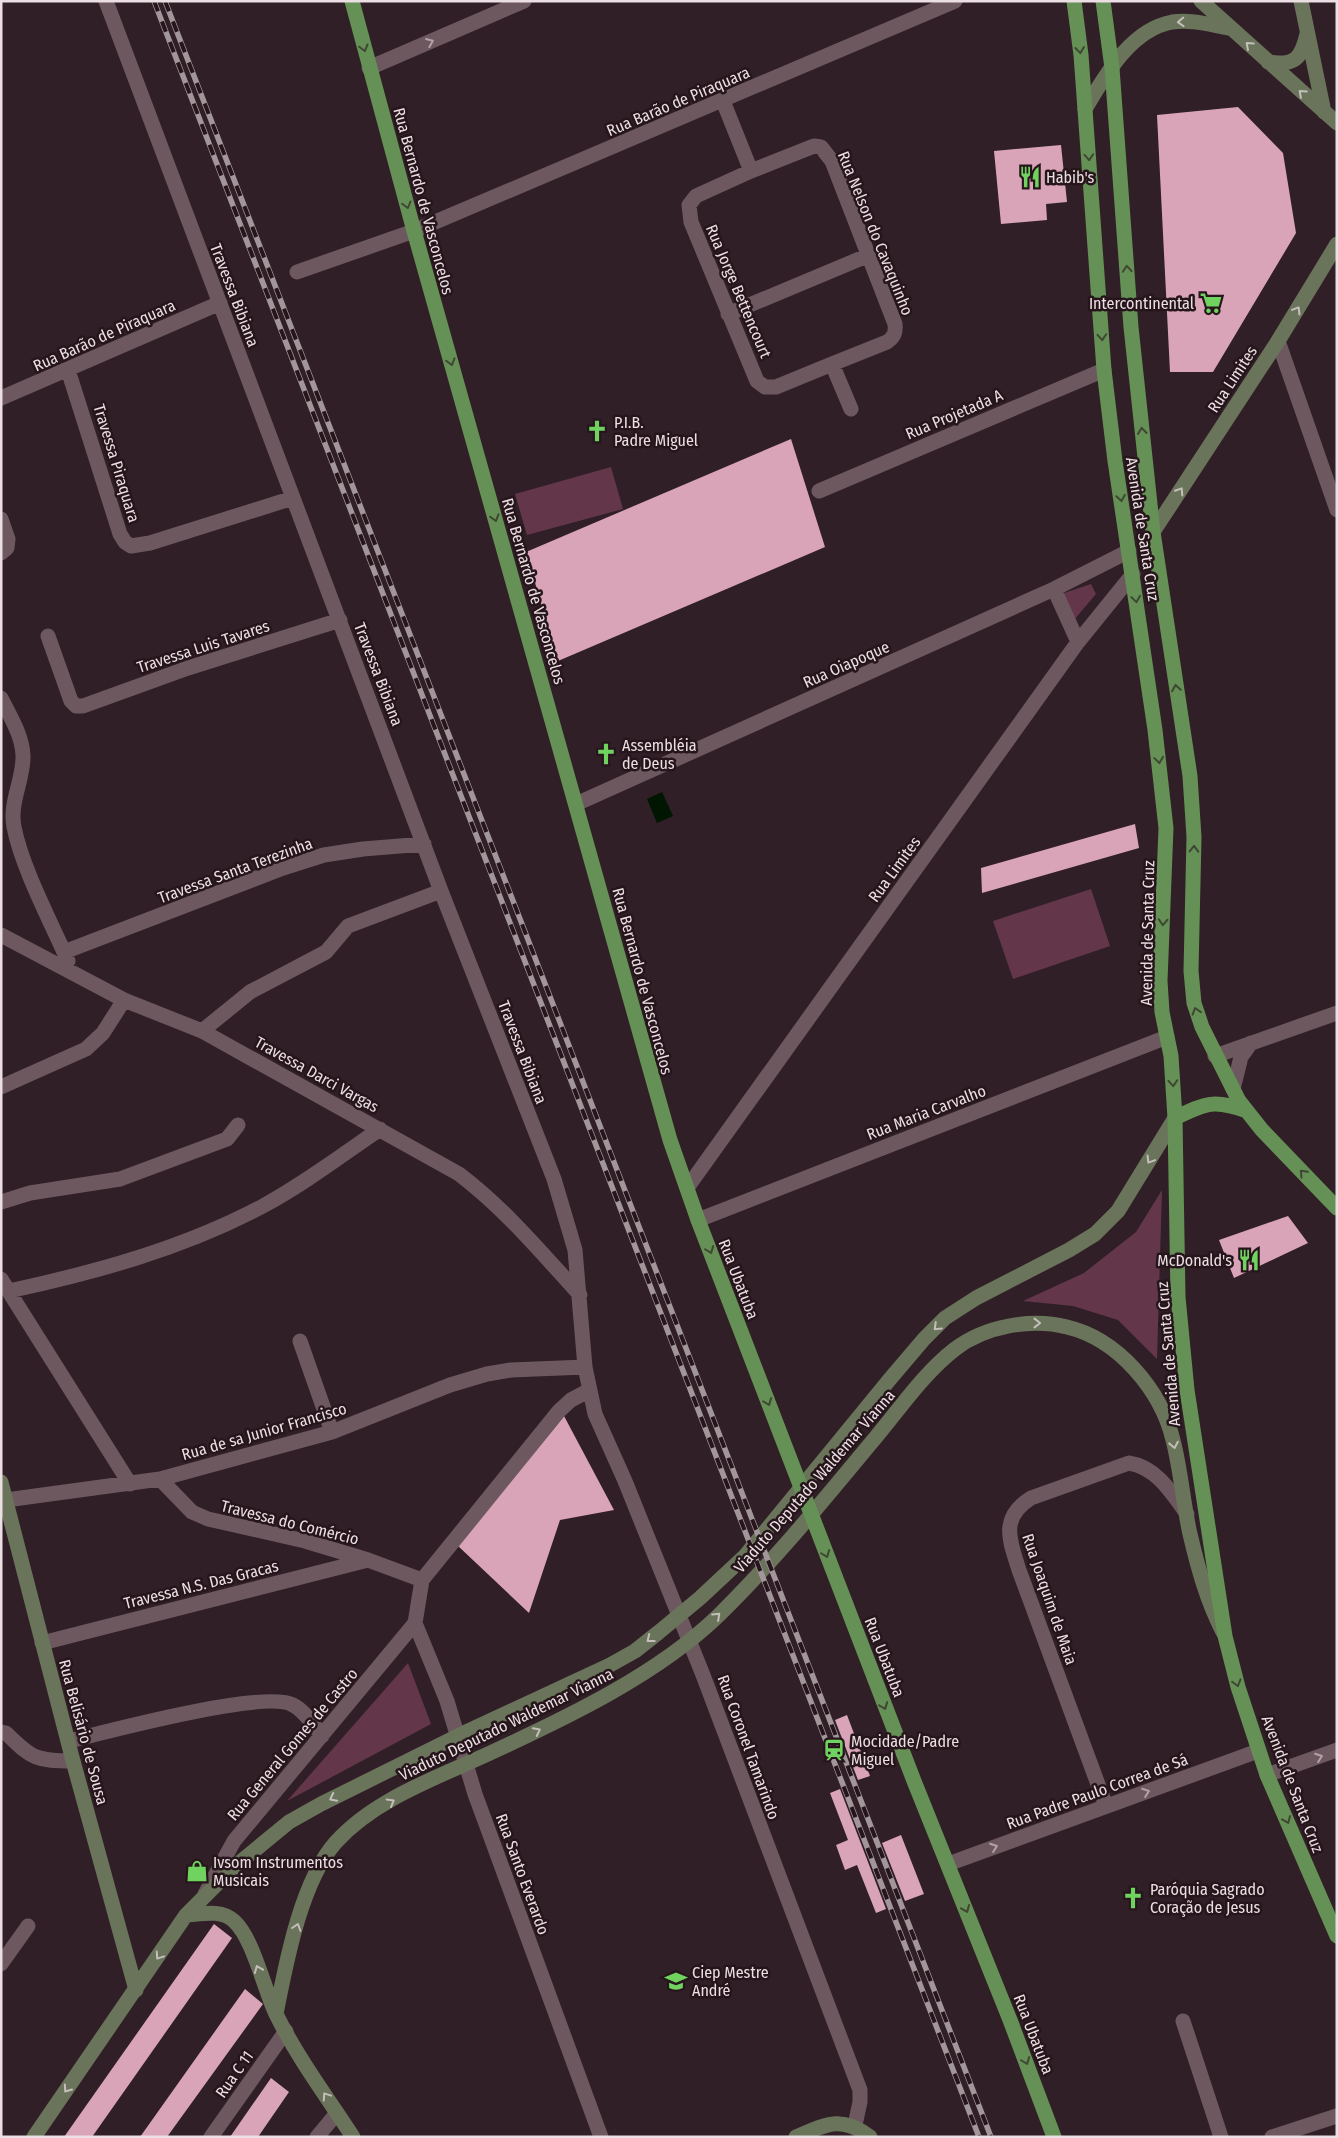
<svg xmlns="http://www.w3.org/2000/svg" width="1338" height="2138" font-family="'Fira Sans Condensed',sans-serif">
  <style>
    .green { fill: #633749 }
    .water { fill: #001600 }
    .building { fill: #daa4b8 }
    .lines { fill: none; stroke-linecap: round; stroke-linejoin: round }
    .street { stroke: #6d5860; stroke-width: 15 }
    .secondary { stroke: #69745b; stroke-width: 15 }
    .primary { stroke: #659156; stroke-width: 15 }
    .rail-casing { stroke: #a3969b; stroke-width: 5.5 }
    .rail { stroke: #26161c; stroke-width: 4; stroke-dasharray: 11; stroke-linecap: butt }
    .oneway { stroke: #c4bfba }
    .oneway2 { stroke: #b2a2a8 }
    .oneway3 { stroke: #3f4733 }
    .labels { text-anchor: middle; stroke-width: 5; stroke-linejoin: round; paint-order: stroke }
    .street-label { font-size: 16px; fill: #ebdfe3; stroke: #26161c }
    .poi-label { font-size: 16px; fill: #ebdfe3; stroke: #26161c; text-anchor: start }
  </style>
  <rect width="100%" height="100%" fill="#301f26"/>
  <path class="green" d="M 611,467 L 623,509 L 527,535 L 515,494 Z
    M 1091,584 L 1096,594 L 1074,620 L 1061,594 Z
    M 1091,889 L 1110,946 L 1013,979 L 993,921 Z
    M 1162,1190 L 1157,1359 L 1118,1320 L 1073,1306 L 1023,1301 L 1084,1273 L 1136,1232 Z
    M 408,1663 L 431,1724 L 287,1801 Z"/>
  <path class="water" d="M 662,792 L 673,816 L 657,823 L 647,799 Z"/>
  <path class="building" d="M 1238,107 L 1283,153 L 1296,233 L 1213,372 L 1170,372 L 1157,115 Z
    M 1061,145 L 1067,202 L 1046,204 L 1047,220 L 1001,224 L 994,151 Z
    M 791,439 L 825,547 L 558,661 L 526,552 Z
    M 1135,824 L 1139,848 L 982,893 L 981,868 Z
    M 1288,1216 L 1308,1243 L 1234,1278 L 1219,1240 Z
    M 564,1416 L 614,1510 L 560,1520 L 529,1613 L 457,1545 Z
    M 847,1715 L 870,1776 L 858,1780 L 835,1720 Z
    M 840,1789 L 886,1909 L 876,1913 L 857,1865 L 845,1870 L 836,1845 L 848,1840 L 830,1793 Z
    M 901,1835 L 924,1894 L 905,1901 L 882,1843 Z
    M 214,1924 L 232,1938 L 92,2137 L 64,2137 Z
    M 245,1989 L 263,2004 L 167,2137 L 140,2137 Z
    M 271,2078 L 289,2092 L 258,2137 L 230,2137 Z"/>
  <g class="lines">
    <path class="street" d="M 106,1 L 441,891 L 554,1179 L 575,1250 L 585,1367 L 595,1414 L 625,1481 L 703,1675 L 860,2090 L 860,2102 L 855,2125
      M 369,68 L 524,1
      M 723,101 L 751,171 L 814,146 L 821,147 L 832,161 L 895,324 C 896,333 894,337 887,342 L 832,364 L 851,409
      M 751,171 L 696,196 L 689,205 L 691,222 L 757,381 L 765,387 L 776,387 L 832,364
      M 297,272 L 414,231 L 955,1
      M 728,314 L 869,255
      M 1278,341 L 1337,510
      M 68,370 L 120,534 L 125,542 L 131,546 L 150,543 L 293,498
      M 1,398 L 220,303
      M 819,491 L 1104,370
      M 1,519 L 8,539 L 7,548 L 1,553
      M 1054,589 L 1078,642
      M 48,636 L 71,701 L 76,706 L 83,706 L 188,668 L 340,620
      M 1,698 C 10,716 22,735 23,755 C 24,779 9,802 14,827 C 22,868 51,922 68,961
      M 576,804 L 1054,589 L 1129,551
      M 1,935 L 124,1000 L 202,1031 L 459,1174 C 505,1209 541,1252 580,1295
      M 64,952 L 283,868 L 324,855 L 363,849 L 424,844
      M 202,1031 L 250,992 L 326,952 L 348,926 L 441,891
      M 1215,1056 L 1337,1013
      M 1,1087 L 86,1049 L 103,1033 L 124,1000
      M 1233,1089 L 1241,1057 L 1251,1043
      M 687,1188 L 1078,642 L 1133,574
      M 1,1202 L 30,1193 L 120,1179 L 227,1139 L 238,1125
      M 698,1220 L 1167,1037
      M 1,1279 L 130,1484
      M 9,1291 C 97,1272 184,1248 263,1206 C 304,1184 342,1155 380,1129
      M 300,1341 L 332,1432
      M 160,1479 L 192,1512 L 208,1519 L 305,1541 L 368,1560 L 422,1580
      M 6,1500 L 160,1479 L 332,1432 L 450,1385 L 487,1374 L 511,1370 L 585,1367
      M 415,1623 L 447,1701 L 475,1794 L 601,2137
      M 42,1643 L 368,1560
      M 1,1732 L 6,1733 C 32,1759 37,1761 73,1761
      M 69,1741 C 105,1732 266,1689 293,1705 C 305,1711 314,1726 322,1736
      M 1267,1775 L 1337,1750
      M 1106,1806 L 1019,1570 C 1010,1541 999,1518 1031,1498 L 1129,1463 C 1156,1467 1172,1493 1187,1514
      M 948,1864 L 1258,1751
      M 205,1894 L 234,1841 L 415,1623 L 422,1580 L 559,1411 L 571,1400 L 588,1391
      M 1,1964 L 28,1926
      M 1183,2021 L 1221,2137
      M 211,2137 L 286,2031
      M 317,2137 L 337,2113
      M 1272,2137 L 1337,2116"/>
    <path class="secondary" d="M 1201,1 L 1337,123
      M 1301,1 L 1324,112
      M 1268,62 C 1295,66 1301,59 1307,34
      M 1085,109 C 1105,76 1130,30 1172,22 C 1191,19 1211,25 1229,28
      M 1153,532 L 1278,341 L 1337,244
      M 1,1482 L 73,1761 L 136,1990
      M 186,1915 C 202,1914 221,1909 234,1921 C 253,1938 264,1989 276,2014 C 297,2057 327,2097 353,2137
      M 276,2014 C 286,1963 301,1881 336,1842 C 375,1799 436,1778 488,1754 C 566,1718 659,1674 720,1614 C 776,1559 826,1497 876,1437 C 901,1407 924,1373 955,1349 C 985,1326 1031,1318 1067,1327 C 1118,1339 1161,1390 1173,1440 C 1181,1471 1183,1503 1190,1534 C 1198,1568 1207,1601 1223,1632
      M 34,2137 L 186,1915 L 233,1868 L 289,1822 L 321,1804 L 468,1731 L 610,1665 L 635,1651 L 659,1632 L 700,1598 L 745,1556 L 890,1379 L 924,1339 L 945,1318 L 976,1298 L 1069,1250 L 1095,1234 L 1118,1211 L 1175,1118
      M 796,2137 C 826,2124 842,2115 870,2137"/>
    <path class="primary" d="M 352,1 L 414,231 L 670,1140 L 698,1220 L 914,1781 L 1010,2020 L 1054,2137
      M 1074,1 L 1081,55 L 1104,370 L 1115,461 L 1155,730 L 1166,828 L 1160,981 L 1162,1012 L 1171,1056 L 1175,1118 L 1178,1297 L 1187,1390 L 1225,1636 L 1238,1687 L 1267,1775 L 1337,1936
      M 1103,1 L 1112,68 L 1131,327 L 1153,532 L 1190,776 L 1194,837 L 1191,971 L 1194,1003 L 1202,1027 L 1239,1101 L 1262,1130 L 1337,1208
      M 1175,1118 C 1206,1103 1214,1099 1247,1111"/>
    <g class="rail-casing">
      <path id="rail" d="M 154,1 L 979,2137
        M 165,1 L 991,2137"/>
    </g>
    <use href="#rail" class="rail"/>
  </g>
  <defs><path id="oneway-chevron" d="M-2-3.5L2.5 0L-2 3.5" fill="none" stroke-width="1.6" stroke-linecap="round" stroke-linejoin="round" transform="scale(1.25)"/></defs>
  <g class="oneway">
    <use href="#oneway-chevron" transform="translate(1181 22) rotate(178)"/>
    <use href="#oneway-chevron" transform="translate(1249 45) rotate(-138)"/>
    <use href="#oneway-chevron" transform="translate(1302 93) rotate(-138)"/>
    <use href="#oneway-chevron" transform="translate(1297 310) rotate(-59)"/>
    <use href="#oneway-chevron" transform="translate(1180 491) rotate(-57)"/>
    <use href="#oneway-chevron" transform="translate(1150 1160) rotate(121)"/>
    <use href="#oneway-chevron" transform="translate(1037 1323)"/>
    <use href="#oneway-chevron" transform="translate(937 1327) rotate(136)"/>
    <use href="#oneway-chevron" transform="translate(1174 1445) rotate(79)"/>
    <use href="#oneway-chevron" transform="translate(717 1616) rotate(-43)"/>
    <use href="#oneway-chevron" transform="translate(650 1639) rotate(142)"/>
    <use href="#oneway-chevron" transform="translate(537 1731) rotate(-27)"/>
    <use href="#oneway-chevron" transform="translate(333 1798) rotate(153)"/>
    <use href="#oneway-chevron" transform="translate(391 1802) rotate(-30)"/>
    <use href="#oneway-chevron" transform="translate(297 1927) rotate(-72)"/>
    <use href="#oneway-chevron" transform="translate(159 1956) rotate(124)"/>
    <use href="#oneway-chevron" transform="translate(258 1969) rotate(-112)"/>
    <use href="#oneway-chevron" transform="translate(67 2089) rotate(125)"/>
    <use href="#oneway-chevron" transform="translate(326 2096) rotate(-124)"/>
  </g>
  <g class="oneway2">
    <use href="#oneway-chevron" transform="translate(430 42) rotate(-23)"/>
    <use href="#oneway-chevron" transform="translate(1319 1757) rotate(-20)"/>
    <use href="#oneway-chevron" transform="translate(1146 1792) rotate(-20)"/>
    <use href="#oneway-chevron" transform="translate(994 1847) rotate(-20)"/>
  </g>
  <g class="oneway3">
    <use href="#oneway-chevron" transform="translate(364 48) rotate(75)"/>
    <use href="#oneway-chevron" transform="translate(1080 50) rotate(83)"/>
    <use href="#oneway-chevron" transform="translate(1089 157) rotate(86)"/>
    <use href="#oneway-chevron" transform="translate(407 205) rotate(75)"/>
    <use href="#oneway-chevron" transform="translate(1127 269) rotate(-94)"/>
    <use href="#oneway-chevron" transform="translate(1102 337) rotate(86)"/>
    <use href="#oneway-chevron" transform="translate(451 362) rotate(74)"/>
    <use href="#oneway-chevron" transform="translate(1142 431) rotate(-96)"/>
    <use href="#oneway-chevron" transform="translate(1121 498) rotate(81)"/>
    <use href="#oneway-chevron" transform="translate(495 518) rotate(74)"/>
    <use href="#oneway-chevron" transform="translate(1136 599) rotate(82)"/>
    <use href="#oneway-chevron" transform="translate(1176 688) rotate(-99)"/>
    <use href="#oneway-chevron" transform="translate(1159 760) rotate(82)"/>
    <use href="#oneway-chevron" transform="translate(1194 849) rotate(-89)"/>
    <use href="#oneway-chevron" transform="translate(1163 922) rotate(93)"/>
    <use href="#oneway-chevron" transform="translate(1196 1011) rotate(-107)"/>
    <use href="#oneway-chevron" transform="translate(1173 1083) rotate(86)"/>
    <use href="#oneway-chevron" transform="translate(1303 1173) rotate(-133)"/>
    <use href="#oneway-chevron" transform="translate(710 1250) rotate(69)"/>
    <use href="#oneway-chevron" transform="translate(768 1402) rotate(69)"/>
    <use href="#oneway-chevron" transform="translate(826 1554) rotate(69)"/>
    <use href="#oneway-chevron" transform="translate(1237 1683) rotate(74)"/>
    <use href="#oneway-chevron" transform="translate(884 1706) rotate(69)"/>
    <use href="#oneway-chevron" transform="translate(1287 1820) rotate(67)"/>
    <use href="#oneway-chevron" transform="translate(966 1909) rotate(68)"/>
    <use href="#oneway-chevron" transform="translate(1026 2061) rotate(69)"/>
  </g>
  <defs>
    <g id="restaurant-bare" transform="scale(1.725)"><path d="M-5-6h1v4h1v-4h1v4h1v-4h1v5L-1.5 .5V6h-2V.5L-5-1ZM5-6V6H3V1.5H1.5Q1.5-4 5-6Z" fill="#70d35f" stroke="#26161c" stroke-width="2.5" paint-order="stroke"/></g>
    <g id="supermarket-bare" transform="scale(1.725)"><path d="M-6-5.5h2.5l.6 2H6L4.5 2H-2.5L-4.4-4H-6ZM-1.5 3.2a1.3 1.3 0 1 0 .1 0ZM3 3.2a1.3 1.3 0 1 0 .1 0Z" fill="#70d35f" stroke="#26161c" stroke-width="2.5" paint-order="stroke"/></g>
    <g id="church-bare" transform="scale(1.725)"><path d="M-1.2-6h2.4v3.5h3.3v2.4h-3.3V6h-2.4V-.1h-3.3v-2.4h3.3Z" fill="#70d35f" stroke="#26161c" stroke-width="2.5" paint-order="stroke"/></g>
    <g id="station-bare" transform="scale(1.725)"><path d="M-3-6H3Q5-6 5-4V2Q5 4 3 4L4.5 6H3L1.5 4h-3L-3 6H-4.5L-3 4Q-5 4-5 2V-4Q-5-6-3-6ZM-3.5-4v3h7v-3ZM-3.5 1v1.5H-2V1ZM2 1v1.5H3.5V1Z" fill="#70d35f" stroke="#26161c" stroke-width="2.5" paint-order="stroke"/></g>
    <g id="shop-bare" transform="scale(1.725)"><path d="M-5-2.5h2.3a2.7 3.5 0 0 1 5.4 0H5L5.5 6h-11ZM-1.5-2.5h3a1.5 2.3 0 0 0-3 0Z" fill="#70d35f" stroke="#26161c" stroke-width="2.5" paint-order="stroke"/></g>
    <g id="school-bare" transform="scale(1.725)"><path d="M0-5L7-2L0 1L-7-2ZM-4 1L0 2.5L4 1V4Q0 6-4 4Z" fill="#70d35f" stroke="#26161c" stroke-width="2.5" paint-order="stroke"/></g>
  </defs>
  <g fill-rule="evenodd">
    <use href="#restaurant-bare" x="1030" y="177"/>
    <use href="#supermarket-bare" x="1211" y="303"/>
    <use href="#church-bare" x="597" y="431"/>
    <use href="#church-bare" x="606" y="754"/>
    <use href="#restaurant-bare" x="1249" y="1260"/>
    <use href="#station-bare" x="834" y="1750"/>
    <use href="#shop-bare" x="197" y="1871"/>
    <use href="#church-bare" x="1133" y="1898"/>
    <use href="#school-bare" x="676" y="1981"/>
  </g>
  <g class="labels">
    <g class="street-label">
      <text transform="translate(678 101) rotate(-23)" y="6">Rua Barão de Piraquara</text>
      <text transform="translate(424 201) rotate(75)" y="6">Rua Bernardo de Vasconcelos</text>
      <text transform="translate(876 233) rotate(68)" y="6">Rua Nelson do Cavaquinho</text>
      <text transform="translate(739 291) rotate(67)" y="6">Rua Jorge Bettencourt</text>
      <text transform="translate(235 295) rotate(69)" y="6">Travessa Bibiana</text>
      <text transform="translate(104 335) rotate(-24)" y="6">Rua Barão de Piraquara</text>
      <text transform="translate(1232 379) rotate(-57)" y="6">Rua Limites</text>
      <text transform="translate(954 414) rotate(-23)" y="6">Rua Projetada A</text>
      <text transform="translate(117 463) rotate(73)" y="6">Travessa Piraquara</text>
      <text transform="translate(1143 529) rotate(81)" y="6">Avenida de Santa Cruz</text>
      <text transform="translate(534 591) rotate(74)" y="6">Rua Bernardo de Vasconcelos</text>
      <text transform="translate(203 646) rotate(-18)" y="6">Travessa Luis Tavares</text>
      <text transform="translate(846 664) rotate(-24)" y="6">Rua Oiapoque</text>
      <text transform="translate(379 674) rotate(69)" y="6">Travessa Bibiana</text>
      <text transform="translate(894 869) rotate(-54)" y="6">Rua Limites</text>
      <text transform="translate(235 870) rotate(-20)" y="6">Travessa Santa Terezinha</text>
      <text transform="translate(1147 933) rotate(-89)" y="6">Avenida de Santa Cruz</text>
      <text transform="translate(643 981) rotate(75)" y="6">Rua Bernardo de Vasconcelos</text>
      <text transform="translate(523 1052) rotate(69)" y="6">Travessa Bibiana</text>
      <text transform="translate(317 1074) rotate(29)" y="6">Travessa Darci Vargas</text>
      <text transform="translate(926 1112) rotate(-21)" y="6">Rua Maria Carvalho</text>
      <text transform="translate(739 1279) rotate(69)" y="6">Rua Ubatuba</text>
      <text transform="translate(1168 1354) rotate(-95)" y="6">Avenida de Santa Cruz</text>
      <text transform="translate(264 1431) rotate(-16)" y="6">Rua de sa Junior Francisco</text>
      <text transform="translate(814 1481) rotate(-49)" y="6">Viaduto Deputado Waldemar Vianna</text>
      <text transform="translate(290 1522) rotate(14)" y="6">Travessa do Comércio</text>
      <text transform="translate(201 1584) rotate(-14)" y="6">Travessa N.S. Das Gracas</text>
      <text transform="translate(1050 1599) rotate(71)" y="6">Rua Joaquim de Maia</text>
      <text transform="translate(885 1657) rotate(69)" y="6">Rua Ubatuba</text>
      <text transform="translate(506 1724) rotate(-26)" y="6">Viaduto Deputado Waldemar Vianna</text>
      <text transform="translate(84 1732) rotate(75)" y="6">Rua Belisário de Sousa</text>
      <text transform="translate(292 1744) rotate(-50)" y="6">Rua General Gomes de Castro</text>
      <text transform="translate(749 1747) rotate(70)" y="6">Rua Coronel Tamarindo</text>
      <text transform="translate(1293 1784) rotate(69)" y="6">Avenida de Santa Cruz</text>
      <text transform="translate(1097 1791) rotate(-20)" y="6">Rua Padre Paulo Correa de Sá</text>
      <text transform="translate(523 1874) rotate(70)" y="6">Rua Santo Everardo</text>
      <text transform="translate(1034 2034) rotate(69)" y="6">Rua Ubatuba</text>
      <text transform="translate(234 2074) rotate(-55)" y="6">Rua C 11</text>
    </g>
    <g class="poi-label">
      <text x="1046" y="183">Habib's</text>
      <text x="1194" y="309" text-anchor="end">Intercontinental</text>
      <text x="614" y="428">P.I.B.<tspan x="614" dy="18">Padre Miguel</tspan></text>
      <text x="622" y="751">Assembléia<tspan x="622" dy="18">de Deus</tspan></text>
      <text x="1232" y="1266" text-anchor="end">McDonald's</text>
      <text x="851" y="1747">Mocidade/Padre<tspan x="851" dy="18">Miguel</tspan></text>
      <text x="213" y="1868">Ivsom Instrumentos<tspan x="213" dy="18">Musicais</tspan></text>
      <text x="1150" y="1895">Paróquia Sagrado<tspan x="1150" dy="18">Coração de Jesus</tspan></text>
      <text x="692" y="1978">Ciep Mestre<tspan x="692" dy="18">André</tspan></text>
    </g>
  </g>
  <rect width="1338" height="2138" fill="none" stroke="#ebdfe3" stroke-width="5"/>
</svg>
